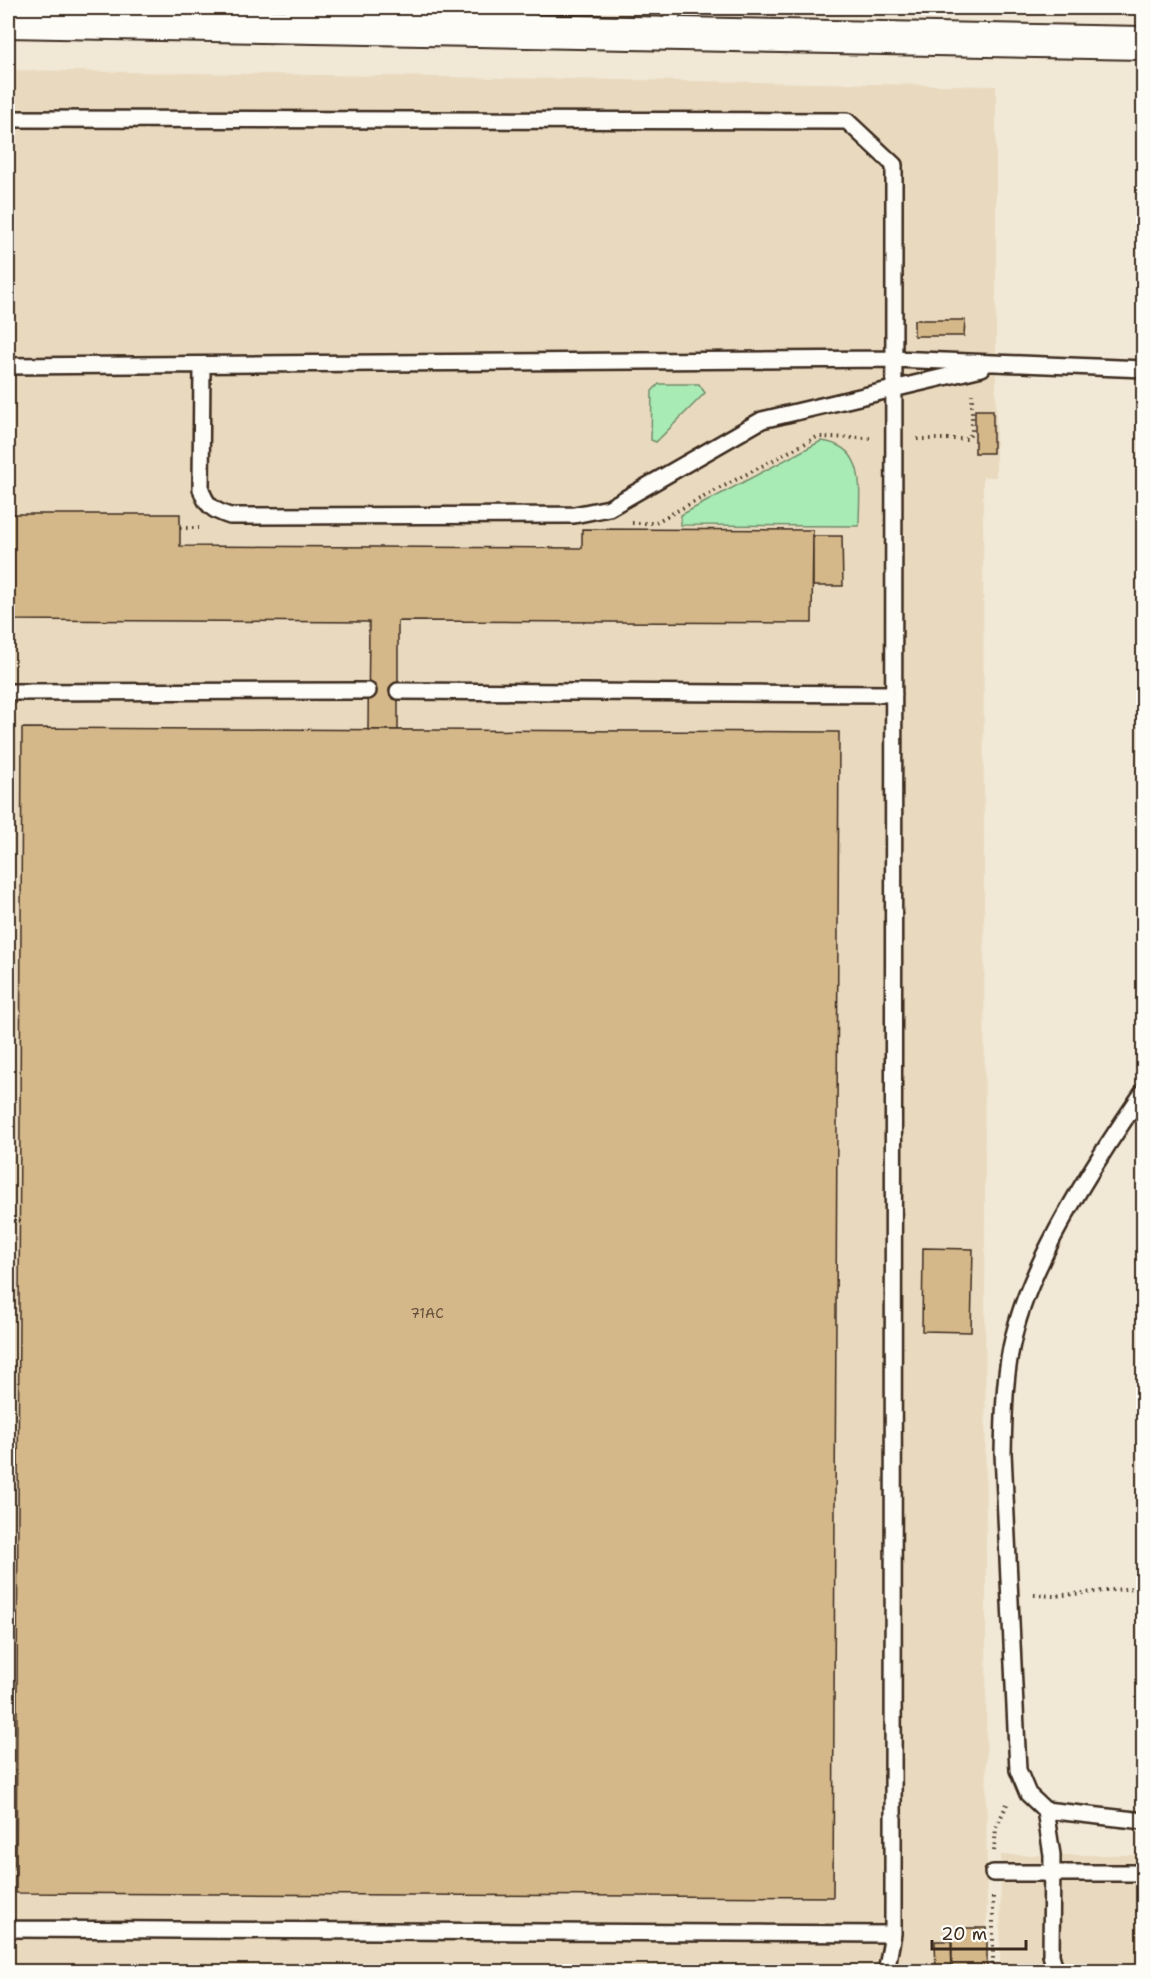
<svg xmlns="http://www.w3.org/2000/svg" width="1151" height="1979" font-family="'Shantell Sans',sans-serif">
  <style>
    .built { fill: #e9dabf }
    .green { fill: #a8ebb5; stroke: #728a6a; stroke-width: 1.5 }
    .building { fill: #d5b88a; stroke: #3b2a1e; stroke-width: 1.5 }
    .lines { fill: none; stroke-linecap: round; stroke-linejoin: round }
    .service-casing { stroke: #3b2a1e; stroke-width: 20 }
    .minor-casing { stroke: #3b2a1e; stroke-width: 36 }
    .path { stroke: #3b2a1e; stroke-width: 4; stroke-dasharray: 1.5 4.5; stroke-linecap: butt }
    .service { stroke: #fdfcf7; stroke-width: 15 }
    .minor { stroke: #fdfcf7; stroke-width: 32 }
    .labels { text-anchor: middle; stroke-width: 6; stroke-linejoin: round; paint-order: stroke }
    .number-label { font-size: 14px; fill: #624e39 }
  </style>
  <rect width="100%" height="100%" fill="#f1e8d6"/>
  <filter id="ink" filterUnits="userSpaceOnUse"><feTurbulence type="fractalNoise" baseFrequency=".0167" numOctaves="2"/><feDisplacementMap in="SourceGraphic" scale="12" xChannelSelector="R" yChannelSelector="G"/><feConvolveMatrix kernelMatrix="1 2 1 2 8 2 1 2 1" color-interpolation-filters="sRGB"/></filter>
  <g filter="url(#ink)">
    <path class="built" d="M 690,8 L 1143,8 L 1144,14 L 690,12 Z
      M 8,70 L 996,86 L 996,477 L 983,477 L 987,1971 L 8,1972 Z
      M 1001,1855 L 1143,1855 L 1143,1971 L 1000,1972 Z"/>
    <path class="green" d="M 659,384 L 699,384 L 705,393 L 656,442 L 651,440 L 652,391 Z
      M 821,441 C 868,446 859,491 859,526 L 681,525 L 681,515 Z"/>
    <path class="building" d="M 914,320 L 965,320 L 964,336 L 914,336 Z
      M 975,410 L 993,410 L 993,453 L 975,453 Z
      M 8,514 L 180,514 L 180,546 L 582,548 L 582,529 L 813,530 L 812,623 L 398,621 L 398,730 L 368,730 L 369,622 L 8,620 Z
      M 813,536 L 842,536 L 843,586 L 813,586 Z
      M 22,728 L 839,732 L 833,1897 L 16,1893 Z
      M 923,1248 L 973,1249 L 971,1332 L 922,1331 Z
      M 952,1928 L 987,1928 L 987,1972 L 952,1972 Z
      M 935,1941 L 951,1941 L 952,1972 L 936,1972 Z"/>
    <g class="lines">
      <g class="service-casing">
        <path id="service" d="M 671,8 L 673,35
          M 8,119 L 847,121 L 894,165 L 893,1934 L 886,1972
          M 202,365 L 201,489 C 206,506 214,511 230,516 L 574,515 L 609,508 L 762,420 L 982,368
          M 8,366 L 894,359 L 1144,369
          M 398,691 L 894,694
          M 8,692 L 368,691
          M 1144,1091 C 1098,1157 1032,1258 1014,1335 C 1004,1374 1004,1414 1003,1453 L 1018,1770 L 1028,1794 L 1045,1810 L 1144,1821
          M 1045,1810 L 1052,1855 L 1051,1955 L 1056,1972
          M 993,1873 L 1144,1873
          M 8,1926 L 11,1929 L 893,1934"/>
      </g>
      <g class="minor-casing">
        <path id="minor" d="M 8,21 L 1144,43"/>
      </g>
      <path class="path" d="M 917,439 L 967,439 L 972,433 L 972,394
        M 632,523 L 654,523 L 817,437 L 870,438
        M 180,528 L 199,528
        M 1034,1595 L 1054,1596 L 1144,1587
        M 994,1851 L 996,1828 L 1007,1804
        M 993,1897 L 993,1972"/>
      <use href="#service" class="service"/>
      <use href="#minor" class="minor"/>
    </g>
  </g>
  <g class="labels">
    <g class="number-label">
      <text x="427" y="1318">71АС</text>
    </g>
  </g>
  <rect width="1151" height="1979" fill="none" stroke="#fdfcf7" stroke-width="30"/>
  <rect x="15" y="15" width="1121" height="1949" fill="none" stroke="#3b2a1e" stroke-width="2" filter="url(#ink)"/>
  <path d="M932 1940v9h94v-9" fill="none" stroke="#3b2a1e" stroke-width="3"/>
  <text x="941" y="1940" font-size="18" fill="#3b2a1e" stroke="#fdfcf7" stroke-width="4.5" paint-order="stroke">20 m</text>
</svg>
